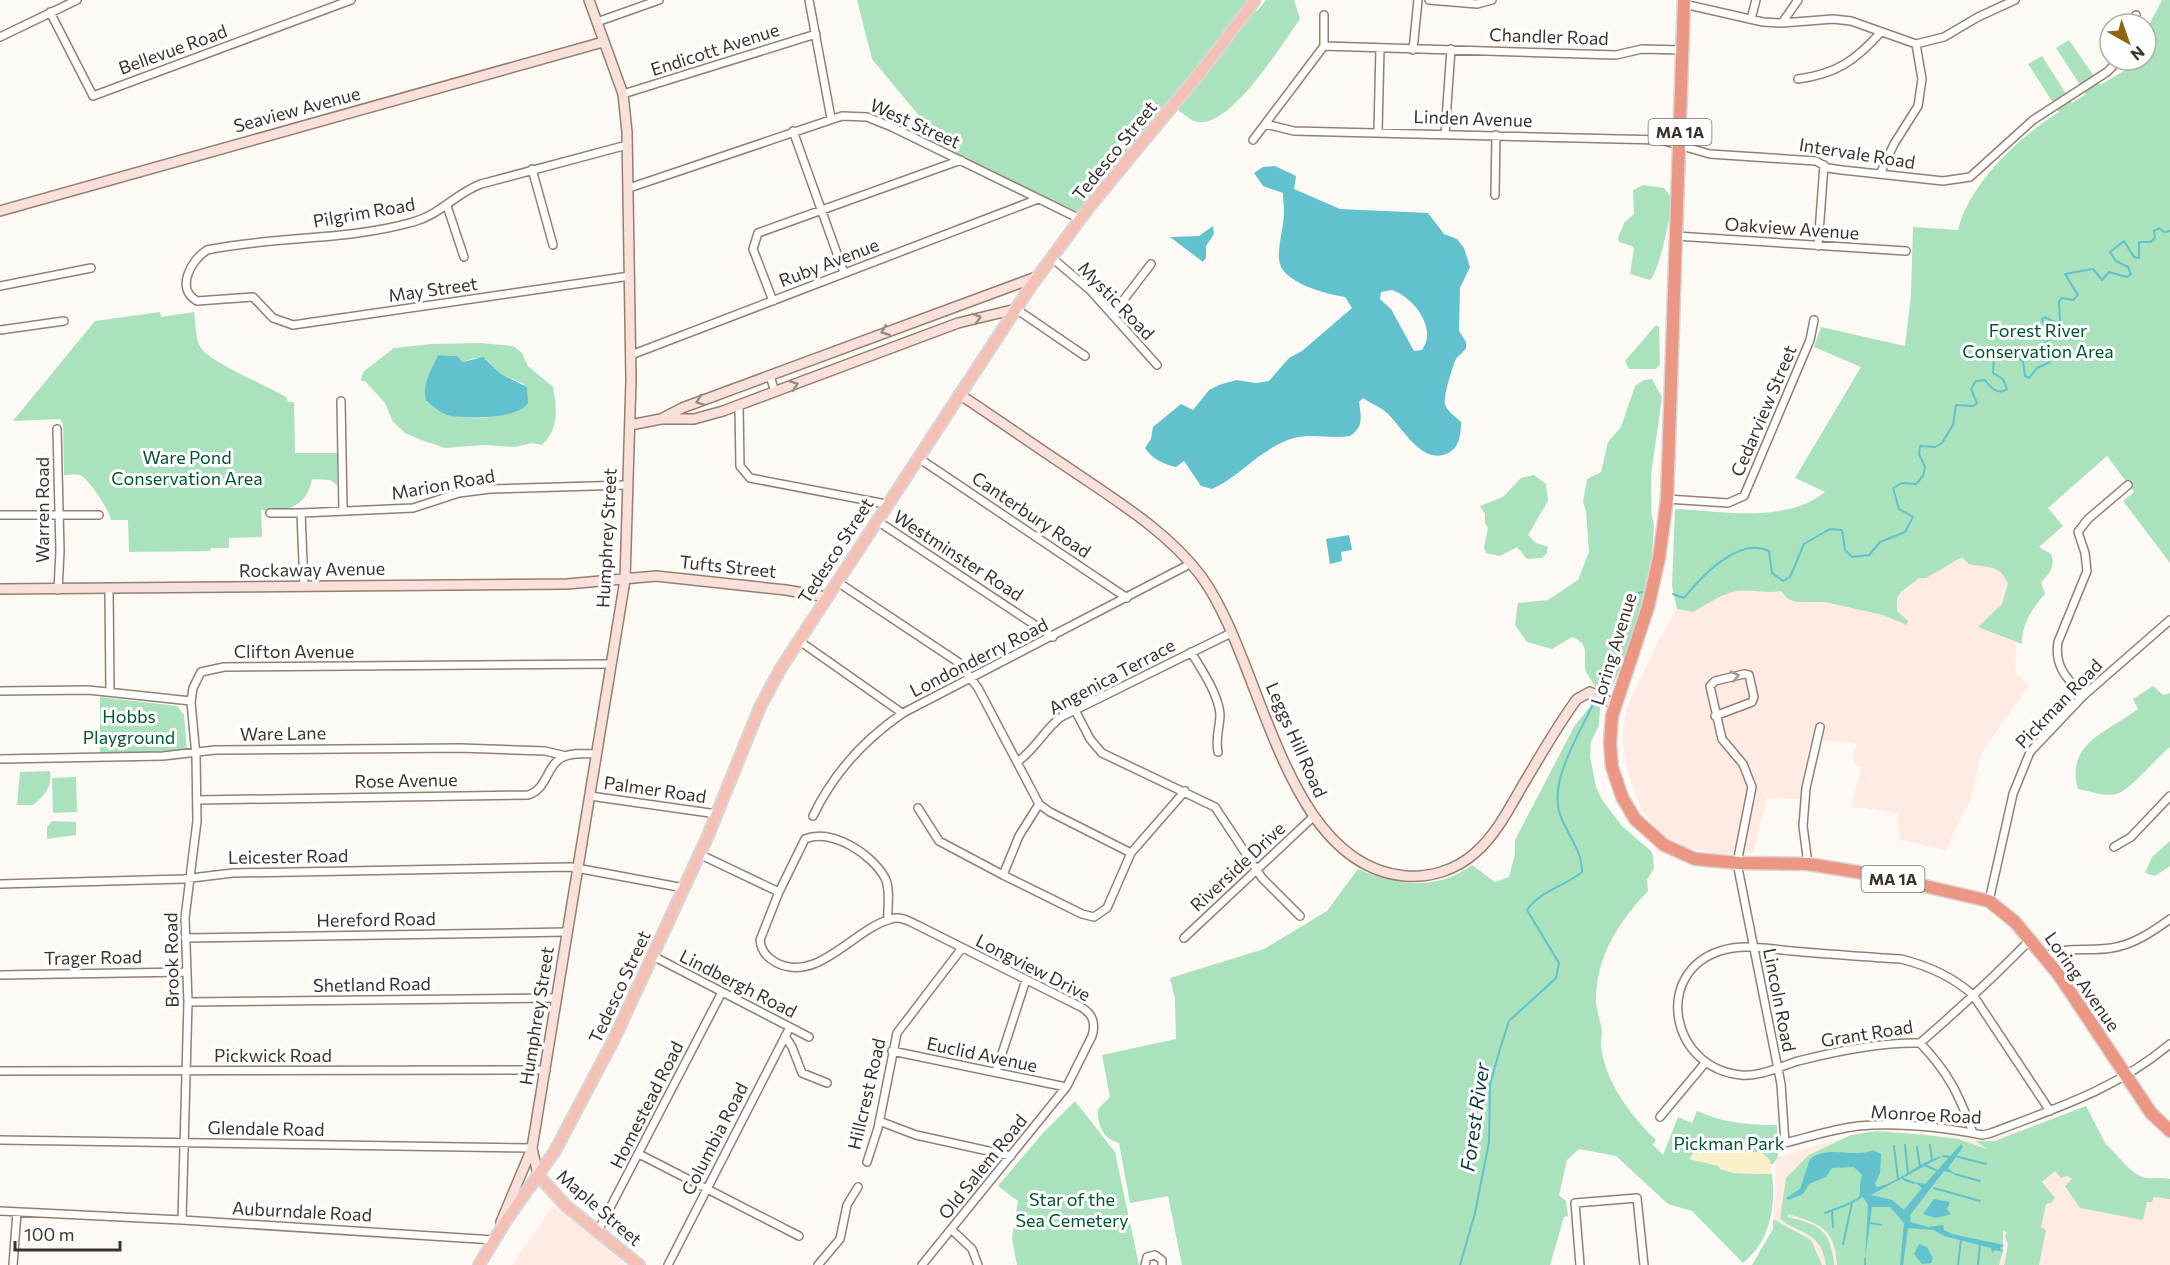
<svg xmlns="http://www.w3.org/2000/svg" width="2170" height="1265" font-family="Commissioner,sans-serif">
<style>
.education{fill:#ffebe4}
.green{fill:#a9e2bd;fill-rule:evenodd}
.sand{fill:#faf0ca}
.water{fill:#61c1cd;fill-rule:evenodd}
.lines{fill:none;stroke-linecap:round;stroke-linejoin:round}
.stream{stroke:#61c1cd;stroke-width:2}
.street-casing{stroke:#928070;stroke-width:10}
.secondary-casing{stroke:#928070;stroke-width:12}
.primary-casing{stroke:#d8d6d5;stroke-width:14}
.highway-casing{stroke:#d8d6d5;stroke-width:15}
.street{stroke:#fff;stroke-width:7}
.secondary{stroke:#f9e0da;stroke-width:9}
.primary{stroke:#f4c0b5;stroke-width:10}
.highway{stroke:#ec9684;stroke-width:12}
.oneway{stroke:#9a8a84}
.oneway2{stroke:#9d9a96}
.labels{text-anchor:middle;stroke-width:6;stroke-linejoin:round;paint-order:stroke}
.shield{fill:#fff;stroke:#76716c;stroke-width:1.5}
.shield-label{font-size:16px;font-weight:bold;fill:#3b342d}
.street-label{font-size:18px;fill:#3b342d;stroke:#fff}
.park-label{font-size:18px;fill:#00562f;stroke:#fff}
.water-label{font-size:20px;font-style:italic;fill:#0a393e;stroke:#fff}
</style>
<rect width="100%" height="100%" fill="#fdf9f5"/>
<!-- education -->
<path class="education" d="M2038,547L2017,634L2015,673L2029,686L1982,752L1971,797L1946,850L1900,840L1897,813L1851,806L1862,767L1854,765L1855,759L1852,757L1858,744L1814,739L1807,751L1800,799L1767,798L1753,853L1721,854L1687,848L1664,836L1642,811L1629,776L1622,738L1627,707L1660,638L1684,598L1790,577Z
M2086,1106L2105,1140L2132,1172L2145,1178L2170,1179V1265H1752L1773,1229L1776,1158L1828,1142L1887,1130L1989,1141Z
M553,1206L591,1234L625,1265H512Z"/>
<!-- green -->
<path class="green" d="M857,0H1247L1245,4L1257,11L1266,0H1294L1300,19C1283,42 1228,134 1194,121C1185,117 1176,107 1167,102L1077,212L965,161L930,129L872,59Z
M2162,0H2170V563L2123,501L2134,492L2107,456L2048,508L2063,526L2039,547L2051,554C2056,568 2049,573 2041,583L2045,594C2033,607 2021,625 2022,644L1978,627L2002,604L2008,583C1999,564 1987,568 1969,564L1962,557L1926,578H1919L1901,592L1897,598V611L1908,621L1907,625L1883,615L1825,602H1797L1788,599L1781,591C1766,594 1752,589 1737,591C1721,594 1707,604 1693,612L1677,609L1672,586L1675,509C1723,511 1785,524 1825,492L1795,478L1861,367L1814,347L1821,327L1905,346L1911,295L1913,227L1958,230C1969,184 2020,136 2059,112L2028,64L2042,56L2072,103L2086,94L2056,48L2069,40L2100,85L2127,69L2131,60H2146V31Z
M1643,185L1664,188C1667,192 1671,196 1671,201C1672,214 1658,274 1650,280L1630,274L1634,249L1632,246L1619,242L1618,238L1624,223L1634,214L1633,190Z
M160,312L161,317L194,312C196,322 195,340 201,348C211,363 268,386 286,397L288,402H294L295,453H337V485L330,480L312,479C307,507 287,512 261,510L262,537L229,538V548H211L210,551L129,552L128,520H111C110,511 89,479 80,475C76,474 69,475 64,475L63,424L60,419L13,421L95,321Z
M1656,325L1659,327L1660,365L1655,369H1629L1625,361Z
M481,343L513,346L522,353L528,366L553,387C557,409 559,429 542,445L532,443L515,447L484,445L445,448L421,440L405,433L393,422L385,403L365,381H361L363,372L394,348L431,344ZM438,355L457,356L463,362L475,358L486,359L501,374L524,384L511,413C501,413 491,418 481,418C460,420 443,413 426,402Z
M1652,379L1662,397L1651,475V512L1654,525L1652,556L1638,618L1618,674L1608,695L1600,706L1599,725L1591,742L1590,756L1596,787L1602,800L1622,826L1651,851L1653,856L1654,868L1647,880L1648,891C1619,921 1596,957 1596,1000C1596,1011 1601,1022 1602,1032C1602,1037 1600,1042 1601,1046C1605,1082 1631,1116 1656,1140L1653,1145L1663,1155L1678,1117L1692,1123L1697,1111C1723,1123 1749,1125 1777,1125L1778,1157L1773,1164L1731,1169L1733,1173L1772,1174C1776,1206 1770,1242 1743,1263L1692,1211L1668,1204L1616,1156L1579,1149L1567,1160L1559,1195L1566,1201L1568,1216L1564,1217L1550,1265H1182L1168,1196L1130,1203L1119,1143C1103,1139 1097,1125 1098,1109L1110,1097L1102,1055L1176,1039L1175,999L1170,978L1264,949L1327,911L1358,869C1396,886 1437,891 1472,865L1495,882L1509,877L1515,854V840L1575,725L1590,707L1597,690C1594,683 1586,674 1585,669C1584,654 1590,644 1572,637L1552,649L1527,642L1515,625L1518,603L1548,600L1578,580L1589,552L1586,511L1583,502L1587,479L1601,472L1608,442L1621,427L1635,386L1644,380Z
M1534,475L1546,484L1548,501L1528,535L1536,543L1548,547L1547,553L1542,558L1527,559L1517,547L1500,556L1486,553L1484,548L1488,528L1485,523V514L1480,506L1503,497L1521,478Z
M2153,686L2163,695L2170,693V747C2157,757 2129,792 2116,794C2105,797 2089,791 2078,789C2065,743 2108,732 2138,709L2133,699Z
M100,697L177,706L184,715L187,750L100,755Z
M50,771C52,787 46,794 33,805H17L20,772Z
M76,777L77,812L53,813L52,778Z
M52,821L76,822V835L47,839V827Z
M2170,841V866L2155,876L2145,873L2152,857Z
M1075,1101L1115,1152L1139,1265H1017L1012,1238L1018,1201L998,1186L1043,1133Z
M2086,1106L2106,1145C2118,1154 2130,1175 2146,1178C2154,1179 2162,1177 2170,1179V1199L2154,1197L2152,1202H2147L2143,1220L2080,1208L2065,1186L2072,1179L2067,1176L2061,1178L2055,1171L2042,1182L2055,1198L2051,1203L2046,1204L2041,1227L2046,1230L2039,1265H2004L2008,1245L2005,1236L2007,1233L2003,1230V1252L1999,1265H1837C1835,1228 1820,1224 1788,1214V1217C1819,1225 1829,1228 1834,1262V1265H1826C1821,1231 1802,1236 1780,1219L1786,1178L1809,1155L1851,1135L1876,1131L1925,1135L1958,1139L1987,1149L1976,1141H1995Z
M1773,1219L1811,1240L1822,1265H1752L1773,1229Z"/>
<!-- sand -->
<path class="sand" d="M1728,1152H1761L1770,1160L1772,1174L1733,1173L1720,1169L1718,1166L1689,1159L1693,1153Z"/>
<!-- water -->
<path class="water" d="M1275,166L1296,176L1294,189L1340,209L1428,213L1444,234L1457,239L1464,248L1470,267L1460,288L1459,331L1466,342V348C1463,353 1459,355 1456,359C1453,365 1443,397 1445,404C1446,410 1456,417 1461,422C1461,432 1460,446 1450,452C1423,468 1403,428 1387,413C1381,407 1371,404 1363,398L1359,402C1361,416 1364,427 1350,436C1332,439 1312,433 1294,438C1262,447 1241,476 1212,489L1201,486L1184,461L1176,467C1165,465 1151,458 1145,448L1151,439L1153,427L1181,404L1193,410L1209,390L1219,385L1236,380L1256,383L1269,381L1289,358L1302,351L1352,308L1345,297C1327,294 1280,283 1279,259C1278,244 1284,227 1284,212C1284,206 1283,199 1283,193L1263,186L1254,173L1263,167ZM1392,290C1413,297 1438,328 1422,350L1414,351L1391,309L1380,299L1381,292Z
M1213,226L1214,234L1206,246V258L1203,262L1170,237L1199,236Z
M438,355L457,356L463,362L483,357L501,374L527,387L528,403C518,419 468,419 451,416C441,414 434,407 426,401C422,382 431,372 438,355Z
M1349,535L1352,550L1341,552L1342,561L1330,564L1326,539Z
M1961,1144L1963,1147L1948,1168L1955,1174L1944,1171L1910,1215L1911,1222L1928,1227L1943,1225L1944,1230L1952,1234L2004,1245L2000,1248L2003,1252L1995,1250L1992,1253L1991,1248L1944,1236L1934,1230L1908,1228L1903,1265H1900L1904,1223L1890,1207H1872L1865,1260L1868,1205L1863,1197L1849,1205L1845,1204C1868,1196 1856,1193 1862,1175L1854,1167L1832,1168L1826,1177L1809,1184L1803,1194L1788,1200L1786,1198L1800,1189L1810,1159C1829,1144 1854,1159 1873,1150L1881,1154L1880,1173L1875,1184L1877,1187C1901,1182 1919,1161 1943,1156L1871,1195L1892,1200L1904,1210L1922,1188L1914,1182L1925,1184Z
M1934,1199L1950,1202L1947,1209L1951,1214L1936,1218L1923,1214Z
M1919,1244L1927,1247L1933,1258L1931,1263L1922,1264L1914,1254Z"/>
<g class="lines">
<!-- stream -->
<path class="stream" d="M1673,594L1684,598C1700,578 1738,536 1769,551L1772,573L1783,581L1790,577L1804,544L1830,529L1842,530L1845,550L1852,557L1869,555L1880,542L1905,532L1913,517L1899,509L1893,488L1902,483L1916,484L1923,476L1925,467L1919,454L1920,446L1935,447L1942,443L1953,425L1956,405L1973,406L1977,403L1971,389L1976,381L1985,380C1990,387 1998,396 2007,389L2003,379L1993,373L1994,354L2003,351L2023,361L2025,376L2029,378L2037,368L2050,362L2048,356L2038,352V349L2052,337L2051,333L2044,328L2042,319L2045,317L2056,323L2060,321L2059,301L2062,298L2073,300L2078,295L2065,274L2093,269L2102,280L2109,272L2127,277L2131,274L2128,267L2116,261L2110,252L2124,241L2134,257L2139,258V242H2151L2155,238L2154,231L2159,228L2164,232L2170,231
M1598,692L1620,632L1628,597L1642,592
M1905,1145L1908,1174
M1930,1145L1932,1160
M1894,1146L1898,1179
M1917,1147L1920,1167
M1943,1156L1949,1157
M1955,1156L1986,1164
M1924,1165L1936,1170
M1955,1174L1980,1181
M1903,1179L1914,1183
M1934,1188L1980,1201
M1832,1211L1833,1227
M1825,1213L1846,1205
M1871,1223L1881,1225
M1843,1244L1852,1203
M1460,1265L1475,1213L1489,1142L1490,1084L1500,1049L1509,1021L1556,978L1559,963L1527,910C1541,890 1564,887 1582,872C1582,848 1565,833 1559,811C1550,776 1583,729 1596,697
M1865,1265V1259
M1958,1265L1961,1239
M1978,1265L1980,1244"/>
<defs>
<path id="street" d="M809,0L831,118
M1429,0L1477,4L1492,0
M1684,4L1763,22L1782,23L1798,0
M50,12L93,96L351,0
M1751,19L1756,0
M597,22L659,0
M1782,23L1833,19L1851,21L1916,44L1944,37L1978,17L2015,0
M2134,24L2136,15
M0,37L77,0
M1324,46L1616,55L1642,49L1682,50
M1413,50L1418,0
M1798,79C1836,74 1855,61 1881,32
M623,94L816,34
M1265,124L1294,131L1661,140L1710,154L1816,161L1828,168L1842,170L1943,181L1970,177L2033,120L2107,72L2119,60
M793,131L844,273
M1378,132L1380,48
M1445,134L1451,49
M1253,140L1324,46V15
M627,145L481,184C456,193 440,215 413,222C346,241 274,236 207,250C191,260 175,289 197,301L253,297L273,318L293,325L630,276
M532,169L553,245
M1880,174L1894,144L1918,106L1922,79L1916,44
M629,188L842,116L867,117L892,127L1080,219
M1495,195L1496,135
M447,206L464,257
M1676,236L1906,251
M1818,246L1824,165
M1052,258L1090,290L1157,365
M0,286L91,268
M773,301L753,249L758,233L961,160
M1016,309L1085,356
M1112,315L1151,264
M0,330L64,321
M631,355L1038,199
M770,376L775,392
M341,401L343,510
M739,405L740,466L750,478L886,504
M57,429L60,551L58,590
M917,457L1127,598
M1667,499L1728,503L1744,496L1810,340L1814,320
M270,513H301
M0,515H99
M876,520L1053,637
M836,581L958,662L978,688L1039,804L1050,812L1131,853
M304,586L301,513L413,508L459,493L490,489L627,485
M109,590L110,692
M798,640L902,713
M1191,652C1201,669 1218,693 1220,714C1220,727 1215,738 1218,752
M0,691L88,690L191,701
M2083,696C2067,679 2054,666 2058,642L2087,571L2085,553L2078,532L2088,519L2128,485
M1075,710L1090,739L1102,753L1215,807L1262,878L1300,916
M1715,716L1752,702L1754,697L1749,675L1744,674L1715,681L1710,686L1722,739L1743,764L1752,787L1737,863L1781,1084L1785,1143C1809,1137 1833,1129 1858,1126C1899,1122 1942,1127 1983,1135L1991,1133C2056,1108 2115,1090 2170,1044
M0,759L163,756L215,750L460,748L545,751L566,756
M1017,762C1035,750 1044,730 1061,717L1231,633
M590,796L717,814
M197,800L528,795C548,789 546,765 563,757C573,752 586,754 596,754
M1039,804L1019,836L1003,875L1082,914L1094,917L1107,908L1131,853L1185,791
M918,808L939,841L1003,875
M813,816C833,774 865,739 903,713L1190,564
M2114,847L2131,837L2170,796
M699,854L779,892L760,940C761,950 766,957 775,962C817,985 853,929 891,919C900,916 909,921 917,925L1081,1007C1093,1014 1096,1023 1092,1036L1067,1086L922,1265
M1808,864L1803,826L1806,788L1820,727
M0,884L183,879L233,873L571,867L684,888
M779,892L805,839C832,828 872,854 885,878C891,889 887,908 888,920
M1989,901L2013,794L2030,752L2083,696L2170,620
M185,938L567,932
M1184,938L1313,817
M2030,940C1995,976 1958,1010 1920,1043C1880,1042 1837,1051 1798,1061C1781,1066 1760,1077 1741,1075C1670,1068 1653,973 1720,951C1743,943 1768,949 1792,951C1828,954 1865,957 1901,959C1929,966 1952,976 1973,995L2050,1111
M653,956L809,1037
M2045,957C2065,945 2088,952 2111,948C2133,945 2152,932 2170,919
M0,975L186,972
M188,1002L557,998
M785,1036L792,1047L802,1073L827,1083
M1920,1043C1949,1073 1959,1095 1973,1133
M892,1051L1066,1087
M0,1071L546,1070
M996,1072L1026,980
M1660,1117L1705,1063
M879,1121L916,1135L1011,1156
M0,1140L532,1148
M639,1154L799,1236
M867,1162L878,1128L897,1033L962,948
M0,1211L182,1220L494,1240
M182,1220L188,1002L185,918L197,821L196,756L191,702L193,688L201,672L224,667L610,664
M951,1229L972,1249L978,1265
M598,1231L722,992
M13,1265L17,1212
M668,1265L790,1027
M818,1265L840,1239L847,1205L858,1187
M1145,1265L1147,1257L1155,1255L1162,1260V1265
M1580,1265L1575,1203L1637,1198L1644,1265"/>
<path id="secondary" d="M0,211L603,42
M959,394C997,419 1035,446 1073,471C1117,501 1168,532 1201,576C1263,660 1282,865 1405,876C1430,878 1456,870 1475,853C1496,835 1510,807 1524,783C1541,755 1557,726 1577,699L1590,692L1614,704
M661,419H694L723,411L958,323L1016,309
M630,425L661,419L682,408L1039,276
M0,589L567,584L656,576L786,590L826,597
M532,1148L538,1175
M501,1222L532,1148L625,580L631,380L627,132L623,94L589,0"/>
<path id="primary" d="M538,1175L565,1205L639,1265
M479,1265L507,1219L555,1151L614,1039L707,838L760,707L781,668L1031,286L1089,207L1203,69L1255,0"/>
<path id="highway" d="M1684,0L1667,499L1659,558L1648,607L1612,716L1610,743L1612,767L1622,797L1635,819L1664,845L1695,859L1739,863L1808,864L1882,876L1989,901L2015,922L2059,975L2151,1113L2170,1131"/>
</defs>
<!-- street casing -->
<use href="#street" class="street-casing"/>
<!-- secondary casing -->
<use href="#secondary" class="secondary-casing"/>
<!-- primary casing -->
<use href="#primary" class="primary-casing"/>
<!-- highway casing -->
<use href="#highway" class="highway-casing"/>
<!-- street -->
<use href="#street" class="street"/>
<!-- secondary -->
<use href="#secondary" class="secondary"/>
<!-- primary -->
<use href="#primary" class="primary"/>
<!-- highway -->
<use href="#highway" class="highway"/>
</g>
<!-- one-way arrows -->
<defs><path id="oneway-chevron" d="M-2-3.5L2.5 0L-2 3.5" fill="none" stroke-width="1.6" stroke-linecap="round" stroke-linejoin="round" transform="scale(1.5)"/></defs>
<g class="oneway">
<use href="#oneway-chevron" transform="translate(977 318) rotate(-17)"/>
<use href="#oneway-chevron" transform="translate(885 331) rotate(159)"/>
<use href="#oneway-chevron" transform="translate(794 385) rotate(-20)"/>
<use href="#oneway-chevron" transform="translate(700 401) rotate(160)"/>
</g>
<use class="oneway2" href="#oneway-chevron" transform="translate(1735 676) rotate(-13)"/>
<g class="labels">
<!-- shield labels -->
<g class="shield">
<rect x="1648.5" y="119" width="63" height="26" rx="4.5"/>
<rect x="1861.5" y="866" width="63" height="26" rx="4.5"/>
</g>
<g class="shield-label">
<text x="1680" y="138">MA 1A</text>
<text x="1893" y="885">MA 1A</text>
</g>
<!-- street labels -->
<g class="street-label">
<text transform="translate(1549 37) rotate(2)" y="6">Chandler Road</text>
<text transform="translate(173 50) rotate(-20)" y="6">Bellevue Road</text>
<text transform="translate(715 50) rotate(-18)" y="6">Endicott Avenue</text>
<text transform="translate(297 110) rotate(-15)" y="6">Seaview Avenue</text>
<text transform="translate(1473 119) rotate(2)" y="6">Linden Avenue</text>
<text transform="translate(915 124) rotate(24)" y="6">West Street</text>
<text transform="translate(1115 151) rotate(-51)" y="6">Tedesco Street</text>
<text transform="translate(1857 154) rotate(9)" y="6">Intervale Road</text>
<text transform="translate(364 213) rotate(-10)" y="6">Pilgrim Road</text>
<text transform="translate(1792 229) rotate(4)" y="6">Oakview Avenue</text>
<text transform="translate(829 263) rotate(-21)" y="6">Ruby Avenue</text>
<text transform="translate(433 290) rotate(-8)" y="6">May Street</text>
<text transform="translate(1116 301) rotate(46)" y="6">Mystic Road</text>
<text transform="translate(1764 411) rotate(-67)" y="6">Cedarview Street</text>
<text transform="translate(443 485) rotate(-10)" y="6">Marion Road</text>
<text transform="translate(43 510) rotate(-90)" y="6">Warren Road</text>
<text transform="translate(1031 515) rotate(34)" y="6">Canterbury Road</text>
<text transform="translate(607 538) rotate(-87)" y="6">Humphrey Street</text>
<text transform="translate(836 551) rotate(-57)" y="6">Tedesco Street</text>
<text transform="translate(958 556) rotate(33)" y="6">Westminster Road</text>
<text transform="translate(728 567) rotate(6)" y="6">Tufts Street</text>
<text transform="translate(312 570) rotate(-1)" y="6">Rockaway Avenue</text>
<text transform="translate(1614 649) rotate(-73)" y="6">Loring Avenue</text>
<text x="294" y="658">Clifton Avenue</text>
<text transform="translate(979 658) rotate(-27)" y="6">Londonderry Road</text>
<text transform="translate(1112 677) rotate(-28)" y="6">Angenica Terrace</text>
<text transform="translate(2059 704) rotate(-46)" y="6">Pickman Road</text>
<text transform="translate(283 734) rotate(-1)" y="6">Ware Lane</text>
<text transform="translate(1296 740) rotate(66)" y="6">Leggs Hill Road</text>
<text transform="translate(406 781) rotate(-1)" y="6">Rose Avenue</text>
<text transform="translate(655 790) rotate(8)" y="6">Palmer Road</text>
<text transform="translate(288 857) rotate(-1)" y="6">Leicester Road</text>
<text transform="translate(1238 867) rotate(-43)" y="6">Riverside Drive</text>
<text transform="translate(376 920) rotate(-1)" y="6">Hereford Road</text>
<text transform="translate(93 958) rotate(-1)" y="6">Trager Road</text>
<text transform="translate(172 960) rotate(-91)" y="6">Brook Road</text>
<text transform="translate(1033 968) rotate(27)" y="6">Longview Drive</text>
<text transform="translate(2082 982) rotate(55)" y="6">Loring Avenue</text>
<text transform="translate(738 984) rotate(27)" y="6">Lindbergh Road</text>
<text transform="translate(372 985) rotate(-1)" y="6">Shetland Road</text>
<text transform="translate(620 987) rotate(-65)" y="6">Tedesco Street</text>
<text transform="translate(1779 1000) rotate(79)" y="6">Lincoln Road</text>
<text transform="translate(537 1016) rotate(-81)" y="6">Humphrey Street</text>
<text transform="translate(1867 1034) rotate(-9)" y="6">Grant Road</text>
<text transform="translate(982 1055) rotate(12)" y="6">Euclid Avenue</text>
<text x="273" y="1062">Pickwick Road</text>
<text transform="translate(867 1094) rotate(-77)" y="6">Hillcrest Road</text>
<text transform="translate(647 1105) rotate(-63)" y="6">Homestead Road</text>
<text transform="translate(1926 1115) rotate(3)" y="6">Monroe Road</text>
<text transform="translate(266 1129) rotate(1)" y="6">Glendale Road</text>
<text transform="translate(715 1139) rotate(-63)" y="6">Columbia Road</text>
<text transform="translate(983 1167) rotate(-51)" y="6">Old Salem Road</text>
<text transform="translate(599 1208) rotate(41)" y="6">Maple Street</text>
<text transform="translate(302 1212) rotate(3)" y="6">Auburndale Road</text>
</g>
<!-- park labels -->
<g class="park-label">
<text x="2038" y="337">Forest River<tspan x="2038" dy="21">Conservation Area</tspan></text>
<text x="187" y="464">Ware Pond<tspan x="187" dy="21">Conservation Area</tspan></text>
<text x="129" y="723">Hobbs<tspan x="129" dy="21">Playground</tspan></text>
<text x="1729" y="1150">Pickman Park</text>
<text x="1072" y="1206">Star of the<tspan x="1072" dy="21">Sea Cemetery</tspan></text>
</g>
<!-- water labels -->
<g class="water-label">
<text transform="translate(1475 1117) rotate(-82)" y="7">Forest River</text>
</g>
</g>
<!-- north arrow -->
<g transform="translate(2128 42) rotate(140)"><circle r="28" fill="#ffffff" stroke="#b1aeab" stroke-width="1.5"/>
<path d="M0-4.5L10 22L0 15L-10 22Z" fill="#90650d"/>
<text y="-9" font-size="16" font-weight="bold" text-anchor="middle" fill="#3b342d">N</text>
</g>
<!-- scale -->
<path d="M15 1241v9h105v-9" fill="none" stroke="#3b342d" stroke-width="3"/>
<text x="24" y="1241" font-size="18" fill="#3b342d" stroke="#ffffff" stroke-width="4.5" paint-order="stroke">100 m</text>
</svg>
